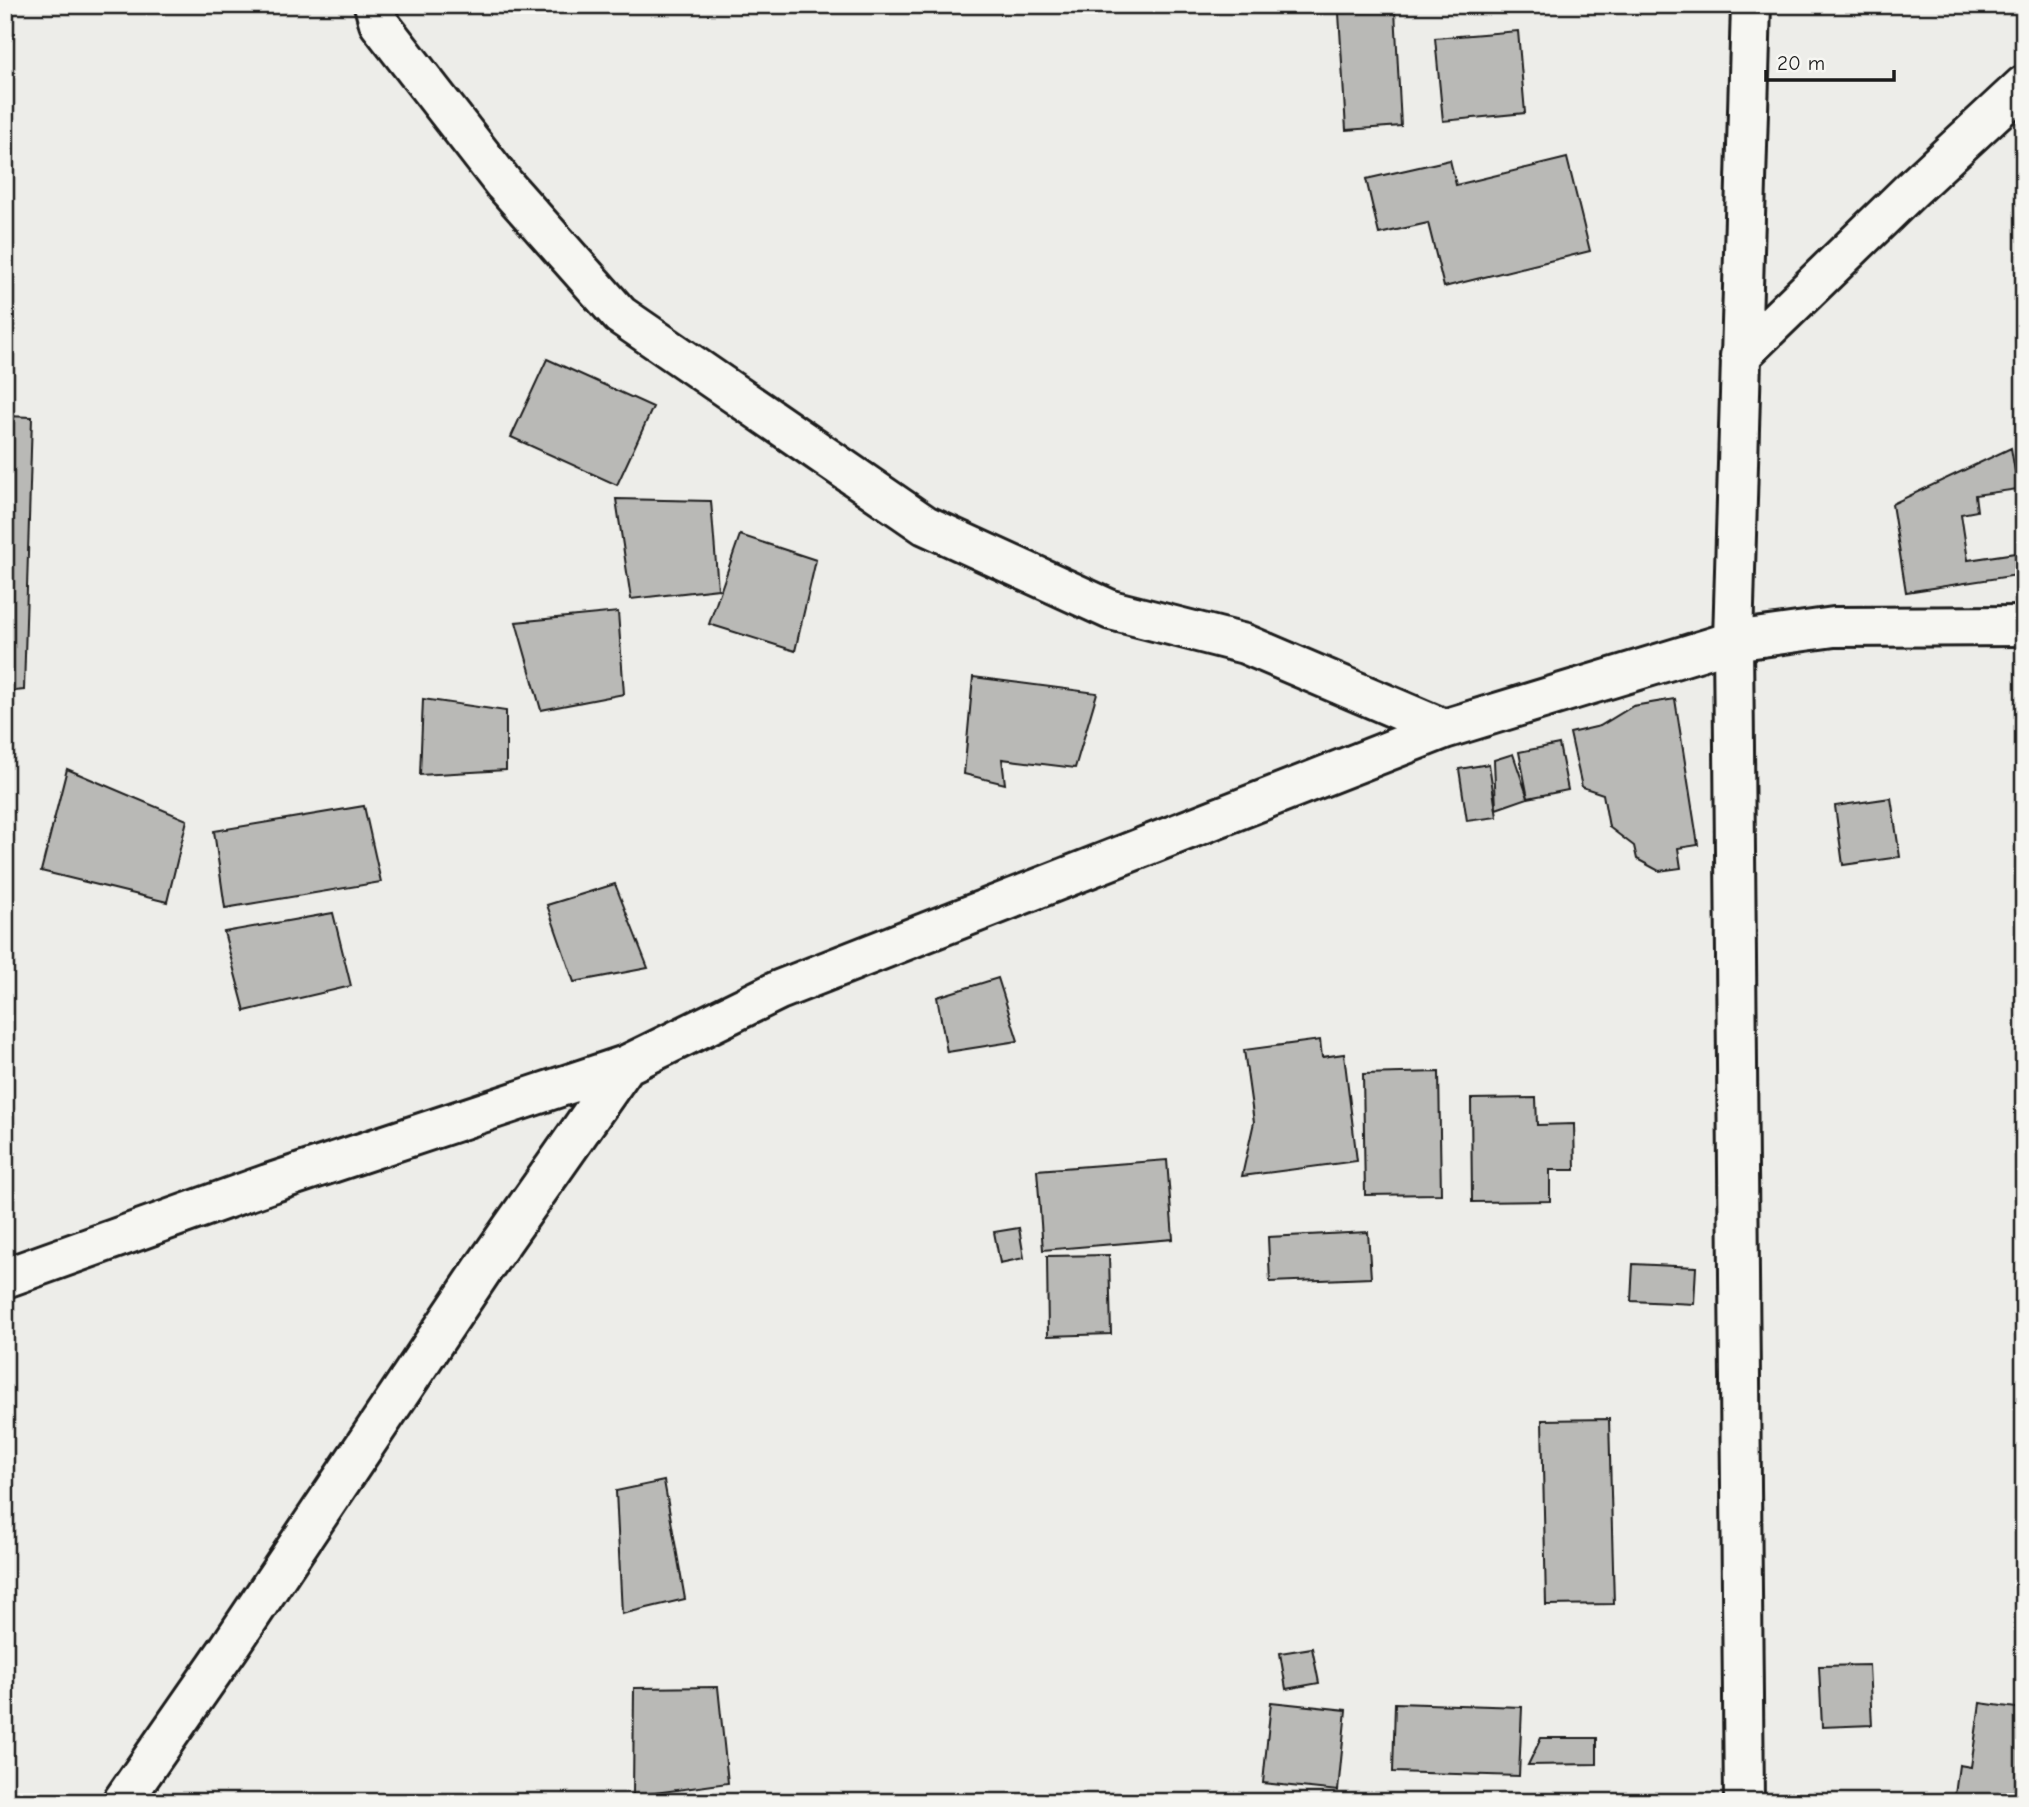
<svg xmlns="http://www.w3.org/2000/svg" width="2029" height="1807" font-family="'Comic Neue',sans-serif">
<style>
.building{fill:#b9b9b6;stroke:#1c1c1c;stroke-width:2}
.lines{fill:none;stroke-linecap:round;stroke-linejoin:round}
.minor-casing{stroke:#1c1c1c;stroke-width:44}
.tertiary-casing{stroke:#1c1c1c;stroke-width:44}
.secondary-casing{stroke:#1c1c1c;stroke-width:44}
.minor{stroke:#f6f6f2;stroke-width:38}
.tertiary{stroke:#f6f6f2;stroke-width:38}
.secondary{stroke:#f6f6f2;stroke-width:38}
</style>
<rect width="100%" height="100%" fill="#edede9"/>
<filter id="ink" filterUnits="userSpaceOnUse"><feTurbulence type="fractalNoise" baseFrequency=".0143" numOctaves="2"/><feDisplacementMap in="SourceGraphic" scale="14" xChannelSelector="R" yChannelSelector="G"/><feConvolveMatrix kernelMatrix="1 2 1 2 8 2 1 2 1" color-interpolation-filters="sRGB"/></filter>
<g filter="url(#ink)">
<!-- building -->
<path class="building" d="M1395,10L1401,126L1346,130L1339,13Z
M1518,31L1525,113L1443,121L1435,38Z
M1567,158L1590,251L1444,287L1428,223L1379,234L1366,179L1450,160L1456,185Z
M547,359L653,407L617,485L511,437Z
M5,416L32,417L24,690L5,692Z
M2011,448L2018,489L1975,495L1977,511L1961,514L1968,560L2022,552L2024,574L1906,592L1892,504Z
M616,499L711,501L718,589L631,599Z
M740,535L816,560L795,651L709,624Z
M618,612L624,694L541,710L516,622Z
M973,677L1097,693L1075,768L1002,759L1005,784L964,774Z
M423,699L506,711V770L420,775Z
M1675,699L1698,845L1678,848L1681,868L1659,871L1637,859L1634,846L1609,827L1603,794L1582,787L1570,733L1600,726L1633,706Z
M1559,744L1568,790L1528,798L1519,752Z
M1513,754L1528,798L1496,809L1494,760Z
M1489,764L1497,817L1467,821L1459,769Z
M67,769L187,820L167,902L41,871Z
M1891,798L1900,857L1843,865L1835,806Z
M364,806L381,882L225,908L214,831Z
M615,884L648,968L574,982L547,905Z
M333,913L351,986L245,1011L224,932Z
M998,978L1018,1041L947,1052L937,997Z
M1320,1040L1322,1057L1344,1054L1357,1161L1242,1176L1254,1122L1244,1050Z
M1439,1072L1441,1194L1365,1195L1363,1074Z
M1536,1098L1537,1125L1574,1124L1575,1170H1550V1201L1472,1202L1471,1099Z
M1167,1160L1173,1239L1043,1250L1037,1170Z
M1019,1228L1024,1258L1000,1263L994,1232Z
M1368,1232L1371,1278L1270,1282L1268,1237Z
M1109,1255L1111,1334L1048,1336L1047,1256Z
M1633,1264L1696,1267L1694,1304L1631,1301Z
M1609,1419L1614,1604L1546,1605L1542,1420Z
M664,1481L685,1599L622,1614L616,1491Z
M1312,1648L1319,1683L1286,1689L1280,1653Z
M1869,1665L1872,1725L1822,1727L1819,1666Z
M718,1687L728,1783L633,1796L634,1688Z
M1271,1702L1346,1710L1338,1791L1263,1783Z
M1395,1703L1522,1707L1519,1776L1393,1772Z
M1980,1703L2024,1709V1802H1954L1959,1765L1971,1767Z
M1541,1738H1597V1764L1528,1765Z"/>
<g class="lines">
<defs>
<path id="minor" d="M374,5L379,23L504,184L620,315L925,525L1111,610L1245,644L1444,729
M1740,356L1911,190L2024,85
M5,1278L268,1184L626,1065L779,990L1444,729L1733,641
M122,1802L229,1648L483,1269L626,1065"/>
<path id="tertiary" d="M1733,641L1834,627L2024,626"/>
<path id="secondary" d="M1744,1802L1733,641L1751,5"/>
</defs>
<!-- minor casing -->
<use href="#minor" class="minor-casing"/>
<!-- tertiary casing -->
<use href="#tertiary" class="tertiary-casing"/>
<!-- secondary casing -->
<use href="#secondary" class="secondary-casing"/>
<!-- minor -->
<use href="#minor" class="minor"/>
<!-- tertiary -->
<use href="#tertiary" class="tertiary"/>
<!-- secondary -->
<use href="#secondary" class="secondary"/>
</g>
</g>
<!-- margin -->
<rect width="2029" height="1807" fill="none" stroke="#f6f6f2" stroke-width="28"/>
<rect x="14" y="14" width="2001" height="1779" fill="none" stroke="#1c1c1c" stroke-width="2.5" filter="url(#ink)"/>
<!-- scale -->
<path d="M1766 70v10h128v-10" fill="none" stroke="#1c1c1c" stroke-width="3.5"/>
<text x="1777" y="70" font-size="21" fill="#1c1c1c" stroke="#f6f6f2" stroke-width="5" paint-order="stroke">20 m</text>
</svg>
